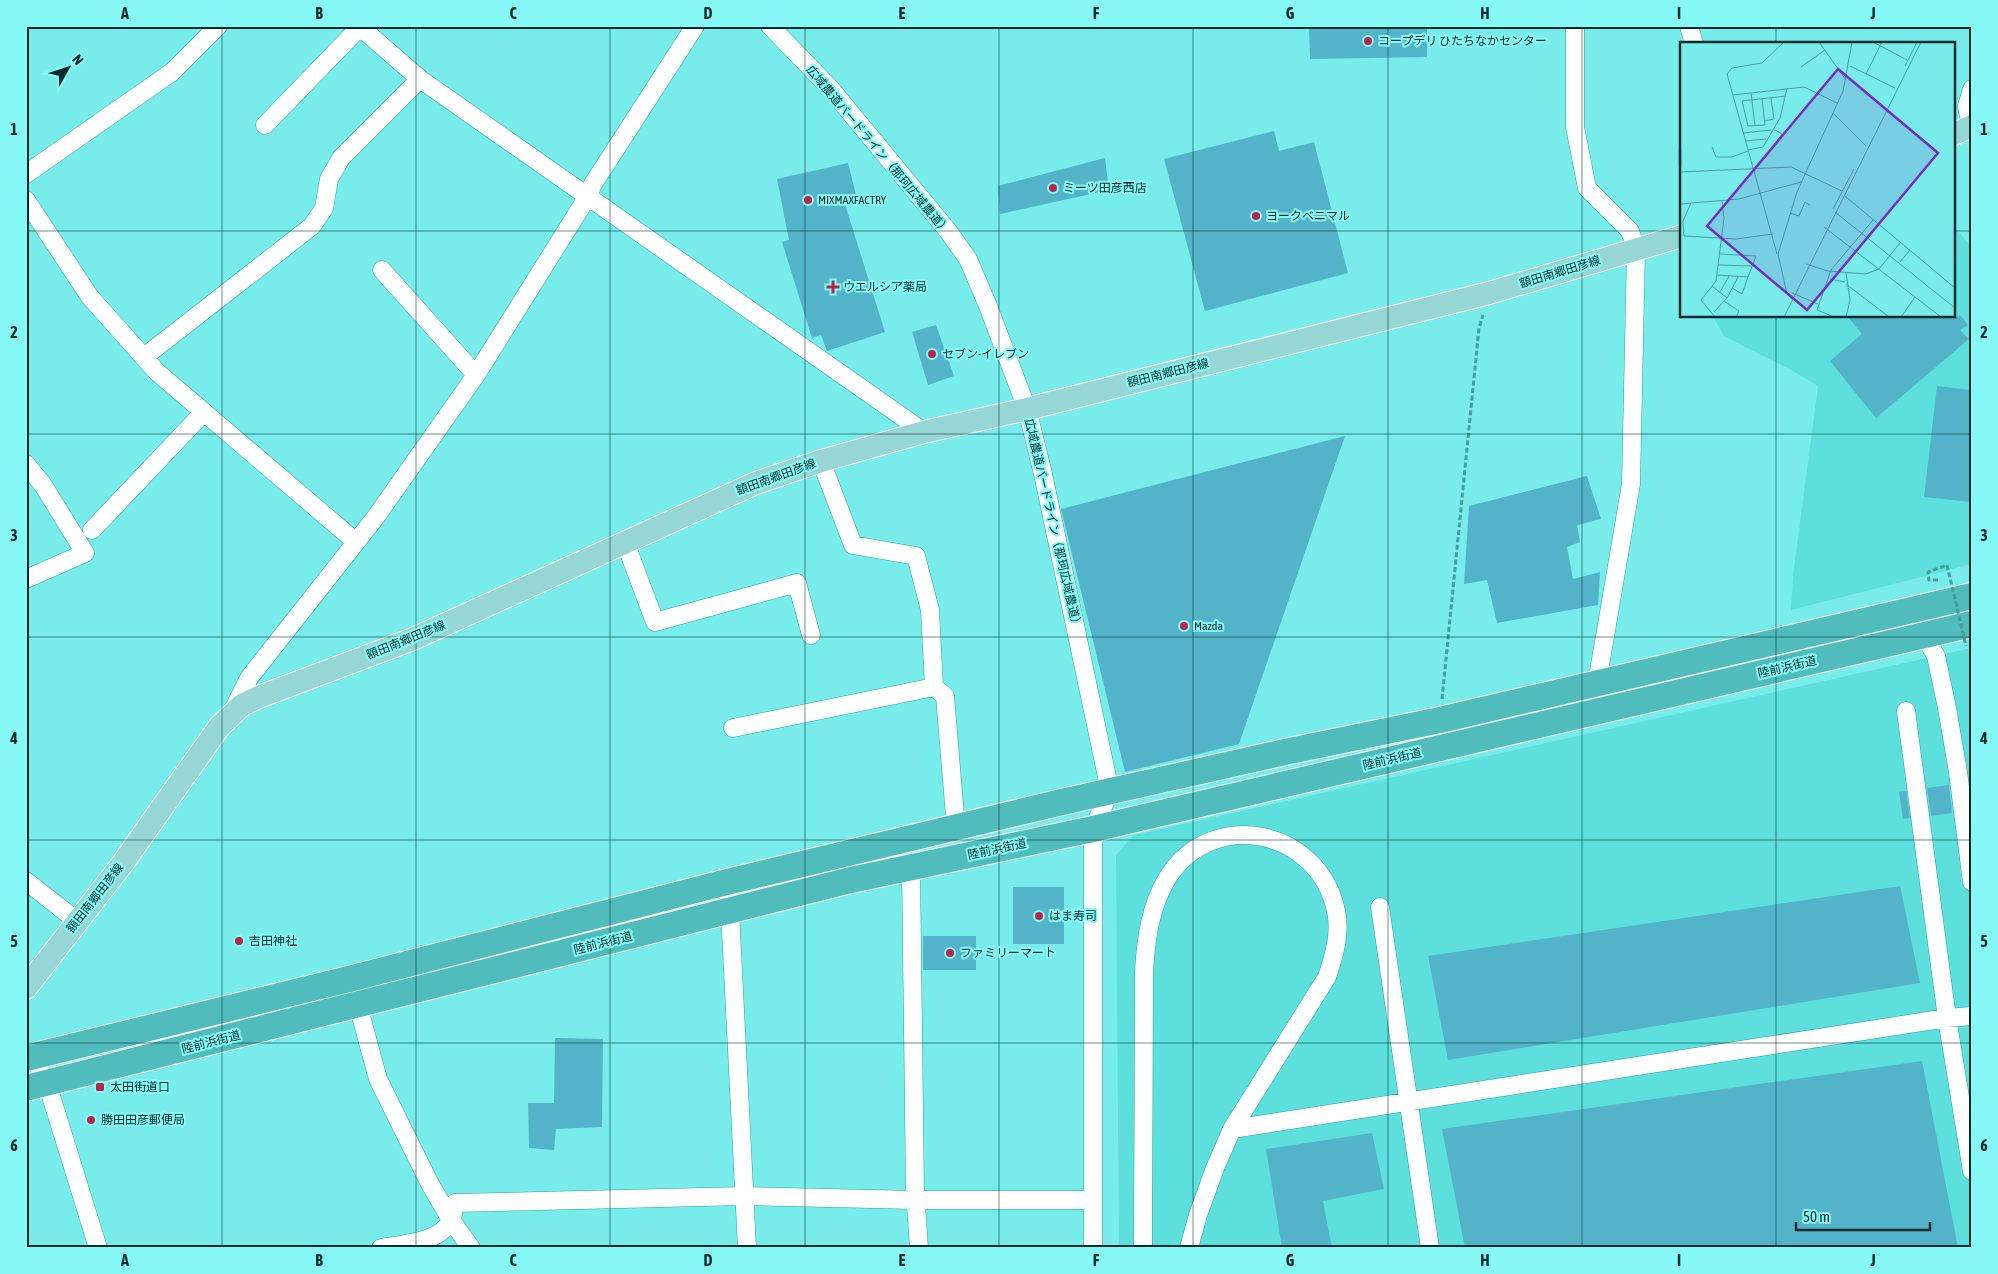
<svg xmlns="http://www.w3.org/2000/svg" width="1998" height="1274" font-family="'Asap Condensed','Noto Sans JP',sans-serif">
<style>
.built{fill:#5cdfdd}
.building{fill:#53b4c9}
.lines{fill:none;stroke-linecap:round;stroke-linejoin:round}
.minor-casing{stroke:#23a6a5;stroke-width:19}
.major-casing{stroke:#fff;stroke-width:24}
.highway-casing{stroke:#fff;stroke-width:28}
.path{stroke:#489c9b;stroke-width:3;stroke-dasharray:5 2.5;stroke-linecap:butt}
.minor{stroke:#fff;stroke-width:18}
.major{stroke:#96d7d6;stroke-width:22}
.highway{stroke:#50bcbb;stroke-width:26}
.path-bridge{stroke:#489c9b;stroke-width:3;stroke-dasharray:5 2.5;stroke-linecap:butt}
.grid{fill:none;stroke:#042c2c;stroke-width:1;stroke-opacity:0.55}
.poi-dot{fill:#b72647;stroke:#86f9f7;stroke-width:2}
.labels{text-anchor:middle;stroke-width:4;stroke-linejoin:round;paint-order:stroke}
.poi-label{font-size:12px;fill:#042c2c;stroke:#86f9f7;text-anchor:start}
.street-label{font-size:12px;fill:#042c2c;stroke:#86f9f7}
.inset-river{fill:none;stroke:#4091ee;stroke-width:2.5}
.inset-road{fill:none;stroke:#4a9f9e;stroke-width:1}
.view{fill:#7b2cbf;fill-opacity:0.15;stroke:#7b2cbf;stroke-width:2.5}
.inset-edge{fill:none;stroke:#042c2c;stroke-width:2.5}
.neatline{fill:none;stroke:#042c2c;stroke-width:2}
.grid-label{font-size:16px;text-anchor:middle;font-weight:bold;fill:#042c2c}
</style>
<rect width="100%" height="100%" fill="#78ecea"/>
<!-- built -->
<path class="built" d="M1954,226L1972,248V564L1791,610L1793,576L1818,386L1793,371L1724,336L1713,316H1954Z
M1972,648V1248H1119L1116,855L1134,835Z"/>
<!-- building -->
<path class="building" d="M1309,26H1427V57L1310,59Z
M1274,131L1279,151L1314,142L1348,273L1205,311L1164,159Z
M1105,158L1109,190L1000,214L998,186Z
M848,163L856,195L843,198L885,332L827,351L821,335L812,338L782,242L789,240L777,179Z
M1847,316H1961L1968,325L1960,330L1969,339L1876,418L1830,361L1862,334Z
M936,325L954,376L928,385L912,332Z
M1937,386L1972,390V502L1924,497Z
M1345,436L1239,744L1125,772L1061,509Z
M1587,476L1601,519L1577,525L1580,542L1567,547L1573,579L1600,572L1598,605L1497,623L1487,580L1464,584L1469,506Z
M1949,785L1952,813L1931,816L1927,788Z
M1906,791L1910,818L1903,819L1899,792Z
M1900,886L1920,983L1448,1060L1428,956Z
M1013,887H1064V944H1013Z
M923,936H976V970H923Z
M555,1038L603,1039L602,1127L556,1129L554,1150L529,1148L528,1103H554Z
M1922,1061L1958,1248H1465L1442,1129Z
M1372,1133L1384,1189L1323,1201L1332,1248H1282L1266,1149Z"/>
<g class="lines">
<defs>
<path id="minor" d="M359,26L420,79L924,432
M770,26L830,88L948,231L968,259L988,306L1027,409L1043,474L1110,791L1093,829V1248
M1575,26V127L1587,188L1630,231L1636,249L1631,484L1597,683
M1689,26L1694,44
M265,125L360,27
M1971,127L1967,106L1972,89
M26,174L172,72L218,26
M26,200L90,297L157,372L356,542
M382,270L476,375
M144,357L312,226L324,208L329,179L341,158L420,79
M821,461L853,545L916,556L930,610L934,687
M26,464L43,485L85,553L26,579
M92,530L204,412
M625,542L655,622L797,583L811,635
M1922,627L1924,635L1936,656L1947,708L1958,772L1972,882
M1906,711L1947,1018L1972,1171
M231,714L249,678L375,518L476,375L588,196L593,184L695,26
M733,728L934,687L945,696L956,828
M911,868L915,1191L919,1248
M26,881L77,921
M727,882L730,911L747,1248
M1380,907L1430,1248
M355,994L378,1079L430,1184L451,1220L471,1248
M33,1056L47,1083L98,1248
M1232,1129L1947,1018L1972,1016
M381,1248C403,1244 442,1243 452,1218C453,1214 454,1208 455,1203L744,1196L916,1200H1093
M1143,1248L1144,972C1146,939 1150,906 1168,877C1213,807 1319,829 1336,911C1341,933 1334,956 1327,977L1232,1129L1215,1168L1198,1215L1189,1248"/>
<path id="major" d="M1954,134L1972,126
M26,988L123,863L219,727L242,705L259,697L413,639L756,483L821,461L924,432L1027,409L1489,293L1682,236"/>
<path id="highway" d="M26,1058L349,979L727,882L1062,802L1285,752L1440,720L1972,596
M26,1088L851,880L1093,829L1972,624"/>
</defs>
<!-- minor casing -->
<use href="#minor" class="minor-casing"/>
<!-- major casing -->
<use href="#major" class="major-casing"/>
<!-- highway casing -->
<use href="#highway" class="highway-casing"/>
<!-- path -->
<path class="path" d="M1938,580H1929L1928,572L1947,565
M1442,699L1479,328L1483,315"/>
<!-- minor -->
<use href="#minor" class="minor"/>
<!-- major -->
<use href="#major" class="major"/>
<!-- highway -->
<use href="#highway" class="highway"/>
<!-- path-bridge -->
<path class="path-bridge" d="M1947,565L1966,646"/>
</g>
<!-- grid -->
<path class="grid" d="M222,26V1248M416,26V1248M610,26V1248M805,26V1248M999,26V1248M1193,26V1248M1388,26V1248M1582,26V1248M1776,26V44M26,231H1682M1954,231H1972M1776,316V1248M26,434H1972M26,637H1972M26,840H1972M26,1043H1972"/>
<!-- markers -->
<g class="poi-dot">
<circle cx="1368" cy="41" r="5"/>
<circle cx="1053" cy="188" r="5"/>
<circle cx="808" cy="200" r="5"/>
<circle cx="1256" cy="216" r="5"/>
<path d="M830.5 279.5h5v5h5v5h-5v5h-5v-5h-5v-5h5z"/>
<circle cx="932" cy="354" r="5"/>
<circle cx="1184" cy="626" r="5"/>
<circle cx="1039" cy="916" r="5"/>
<circle cx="239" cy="941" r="5"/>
<circle cx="950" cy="953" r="5"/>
<rect x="95" y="1082" width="10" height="10" rx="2.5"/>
<circle cx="91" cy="1120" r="5"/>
</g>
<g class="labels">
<!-- poi labels -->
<g class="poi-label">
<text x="1378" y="45">コープデリ ひたちなかセンター</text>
<text x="1063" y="192">ミーツ田彦西店</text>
<text x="818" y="204">MIXMAXFACTRY</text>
<text x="1266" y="220">ヨークベニマル</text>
<text x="843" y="291">ウエルシア薬局</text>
<text x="942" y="358">セブン-イレブン</text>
<text x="1194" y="630">Mazda</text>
<text x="1049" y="920">はま寿司</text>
<text x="249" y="945">吉田神社</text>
<text x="960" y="957">ファミリーマート</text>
<text x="110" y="1091">太田街道口</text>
<text x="101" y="1124">勝田田彦郵便局</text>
</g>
<!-- street labels -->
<g class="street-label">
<text transform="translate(878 150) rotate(50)" y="4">広域農道バードライン（那珂広域農道）</text>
<text transform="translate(1560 272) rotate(-17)" y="4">額田南郷田彦線</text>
<text transform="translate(1168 373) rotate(-14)" y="4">額田南郷田彦線</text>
<text transform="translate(776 477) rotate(-20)" y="4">額田南郷田彦線</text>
<text transform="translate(1053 524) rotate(77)" y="4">広域農道バードライン（那珂広域農道）</text>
<text transform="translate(406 640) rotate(-22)" y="4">額田南郷田彦線</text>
<text transform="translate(1787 667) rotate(-13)" y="4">陸前浜街道</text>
<text transform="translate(1392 759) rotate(-13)" y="4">陸前浜街道</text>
<text transform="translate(997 849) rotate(-12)" y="4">陸前浜街道</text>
<text transform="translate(95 898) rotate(-52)" y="4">額田南郷田彦線</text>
<text transform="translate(603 943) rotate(-14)" y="4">陸前浜街道</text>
<text transform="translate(211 1042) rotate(-14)" y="4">陸前浜街道</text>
</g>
</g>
<!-- overview -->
<g transform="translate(1680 42)">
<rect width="275" height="275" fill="#78ecea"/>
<path class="inset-river" d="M0,107V123"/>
<path class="inset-road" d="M139,0L166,38M193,0L227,18M170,24L215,46M225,24L237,0M121,25L145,8M186,32L202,0M71,51L75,84M53,53L124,45L157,61M82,57L85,83L68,84L62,59L106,54M154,72L186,104M84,79L94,77L91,56M93,87L102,92L93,105M63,91L91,88M65,99L86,97M32,105L36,115H52L68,109M68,108L83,105L100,76L107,46M0,130L111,125L162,149M165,154L275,246M11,161L3,179L4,194L56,197L93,192M0,162L59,157L121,140M153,167L174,127M155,170L275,266M110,171L119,174L125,160L130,163M144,185L261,275M40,212L76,214L68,235M97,212L47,32L52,26L82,21L104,0M220,220L230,208M126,222L148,229L186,232L199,227L220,201M38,223L72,224M37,233L68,235L62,252L52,246M150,237L165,240M166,242L209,275M32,244L47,256L34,270M40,250L49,234M112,251L138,262M47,256L58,235M112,257L107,252L98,212L117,150L163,49L172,0M44,259L59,269L56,275M35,275L21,258L36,239L44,176L42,159M104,275L241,0M154,275L137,268L151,228L193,178M166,275L170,258L166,231M221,275L235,255"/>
<path class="view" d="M158,27L258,111L127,268L27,184Z"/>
<rect width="275" height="275" class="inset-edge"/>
</g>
<!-- border -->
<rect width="1998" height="1274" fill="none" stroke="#86f9f7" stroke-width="55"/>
<!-- north arrow -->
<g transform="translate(68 68) rotate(50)" stroke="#86f9f7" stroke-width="4" paint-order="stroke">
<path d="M0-4L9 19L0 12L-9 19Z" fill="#042c2c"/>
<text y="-8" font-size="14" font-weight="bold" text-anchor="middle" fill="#042c2c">N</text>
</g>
<!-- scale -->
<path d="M1796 1222v8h134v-8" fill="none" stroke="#042c2c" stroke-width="2.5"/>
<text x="1803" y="1222" font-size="15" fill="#042c2c" stroke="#86f9f7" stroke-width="4" paint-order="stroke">50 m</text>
<rect x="28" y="28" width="1942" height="1218" class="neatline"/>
<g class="grid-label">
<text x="125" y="19">A</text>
<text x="319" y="19">B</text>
<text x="513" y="19">C</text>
<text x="708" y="19">D</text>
<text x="902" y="19">E</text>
<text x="1096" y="19">F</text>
<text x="1290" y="19">G</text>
<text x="1485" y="19">H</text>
<text x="1679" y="19">I</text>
<text x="1873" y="19">J</text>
<text x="14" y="135">1</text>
<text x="1984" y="135">1</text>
<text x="14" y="338">2</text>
<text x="1984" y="338">2</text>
<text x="14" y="541">3</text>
<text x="1984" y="541">3</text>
<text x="14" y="744">4</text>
<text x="1984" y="744">4</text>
<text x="14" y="947">5</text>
<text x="1984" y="947">5</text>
<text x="14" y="1151">6</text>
<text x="1984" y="1151">6</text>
<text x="125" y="1266">A</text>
<text x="319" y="1266">B</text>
<text x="513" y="1266">C</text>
<text x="708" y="1266">D</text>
<text x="902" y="1266">E</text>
<text x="1096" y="1266">F</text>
<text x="1290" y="1266">G</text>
<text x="1485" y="1266">H</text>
<text x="1679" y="1266">I</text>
<text x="1873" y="1266">J</text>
</g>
</svg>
